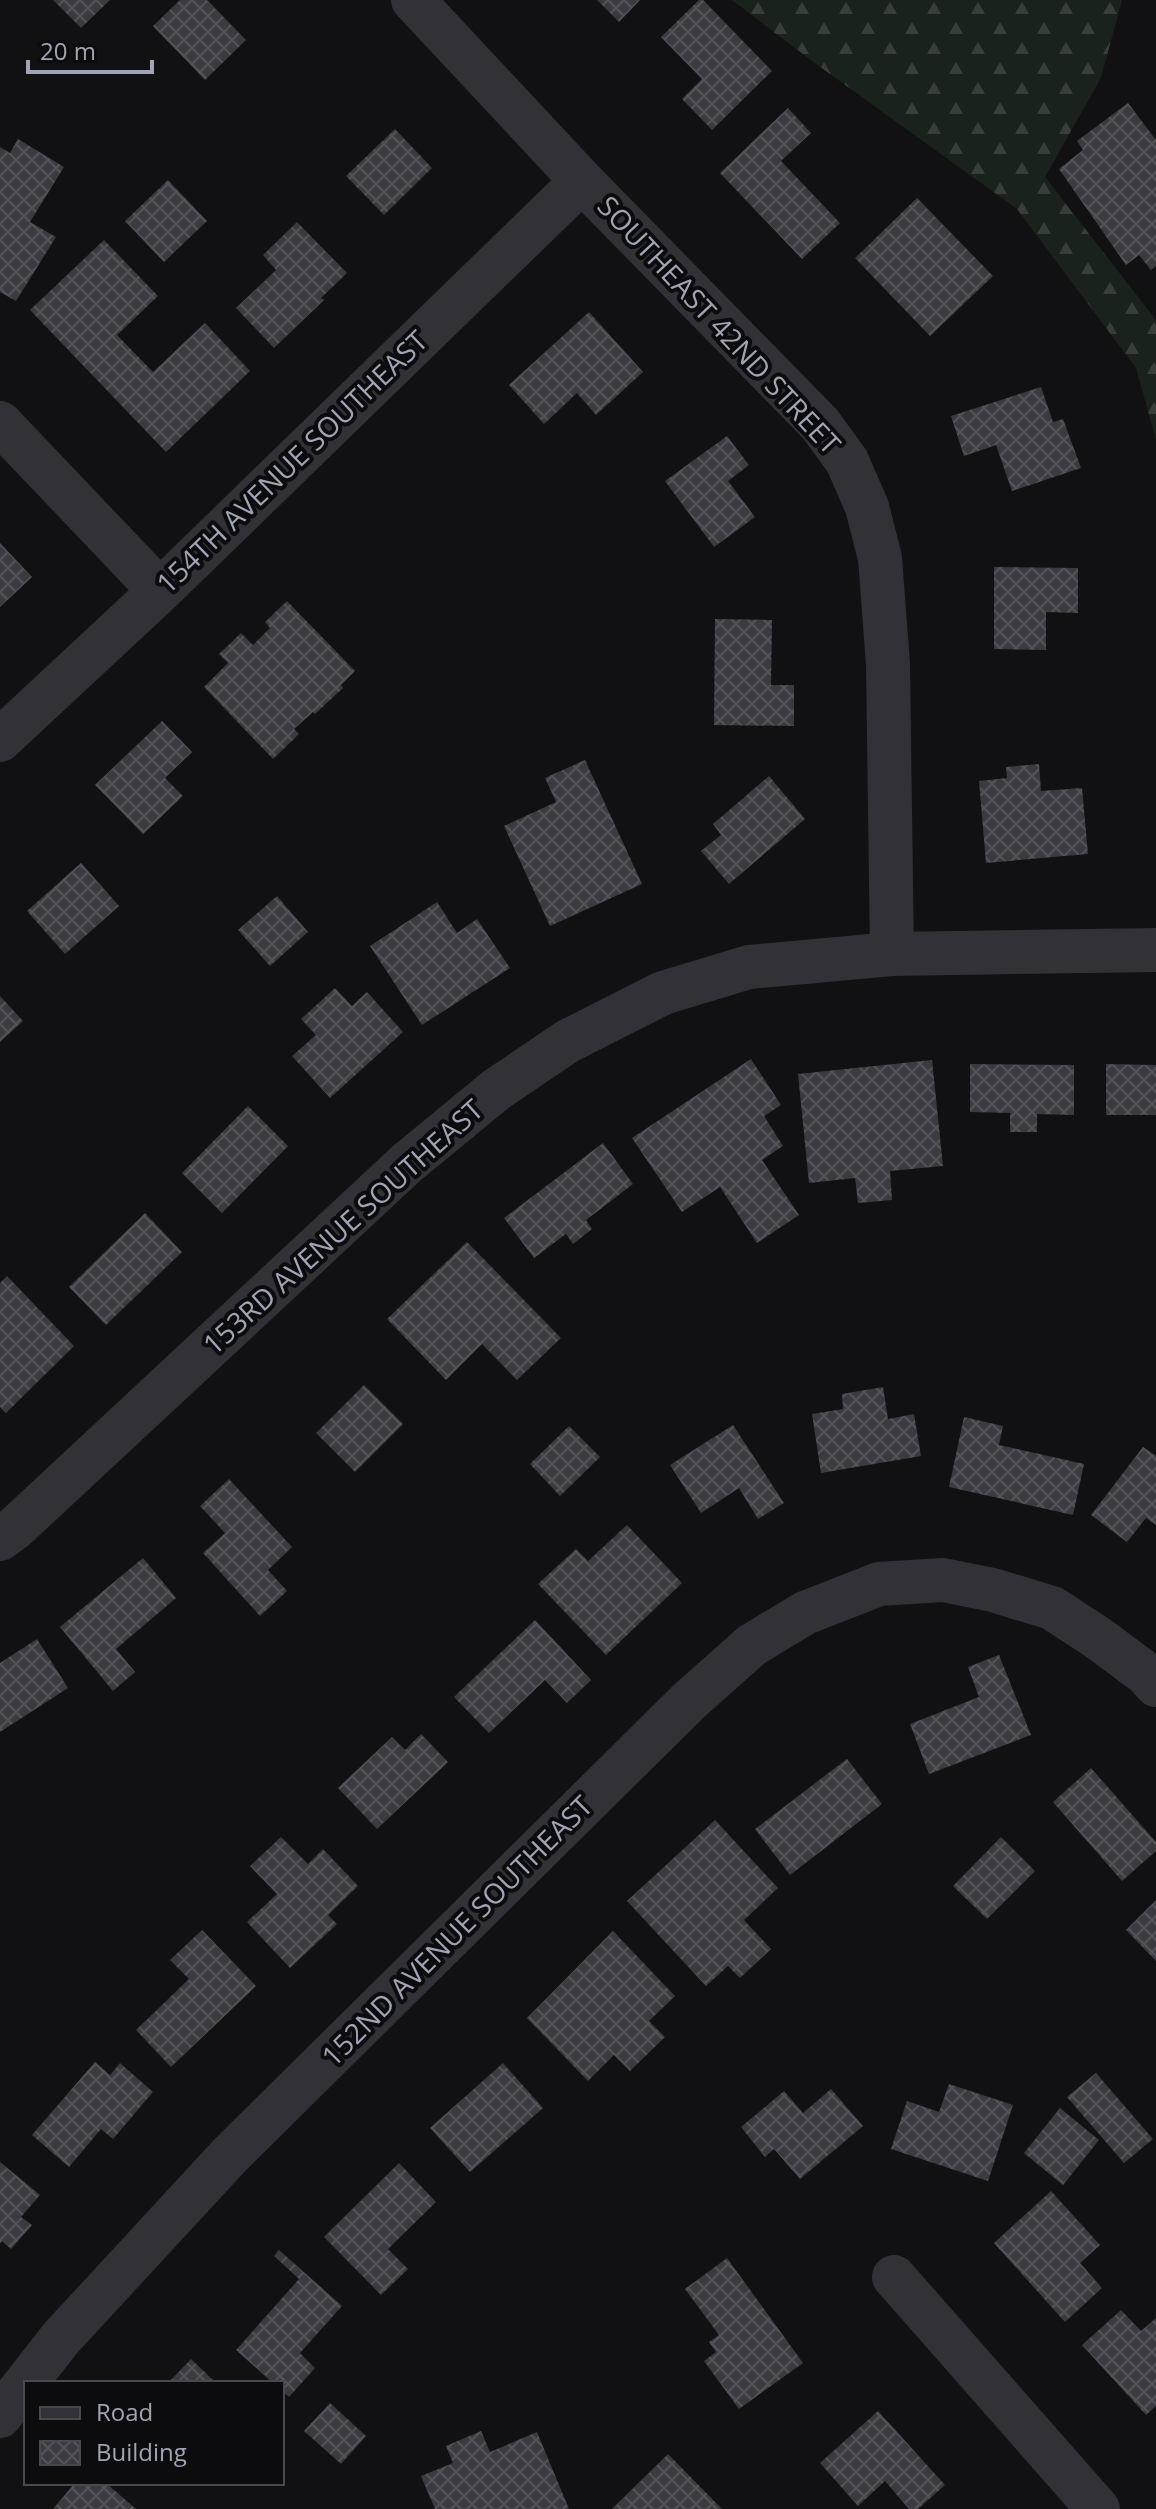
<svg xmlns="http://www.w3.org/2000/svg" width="1156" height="2509" font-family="'Open Sans',sans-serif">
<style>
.forest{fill:url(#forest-firs)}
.building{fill:url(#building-cross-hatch)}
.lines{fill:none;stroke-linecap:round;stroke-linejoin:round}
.minor{stroke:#313137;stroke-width:44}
.labels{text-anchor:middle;stroke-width:8;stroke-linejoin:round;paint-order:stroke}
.street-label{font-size:28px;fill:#a0a4b4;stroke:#0c0b0d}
</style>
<defs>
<pattern id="forest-firs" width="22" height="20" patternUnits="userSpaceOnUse" patternTransform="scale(2)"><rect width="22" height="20" fill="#1a221c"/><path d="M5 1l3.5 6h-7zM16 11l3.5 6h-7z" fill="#383f3b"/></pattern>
<pattern id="building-cross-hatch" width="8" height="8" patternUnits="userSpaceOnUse" patternTransform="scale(2)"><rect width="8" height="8" fill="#3a3a40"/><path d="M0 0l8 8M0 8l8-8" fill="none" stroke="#535459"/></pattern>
</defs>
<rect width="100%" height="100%" fill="#111012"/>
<!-- forest -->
<path class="forest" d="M732,0H1122L1101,78L1045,177L1156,320V440L1136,368L1017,209L812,61Z"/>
<!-- building -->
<path class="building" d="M53,0H110L81,28Z
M180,0H207L246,40L205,80L153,26Z
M597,0H640L619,22Z
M699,0H703L772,71L712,130L682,99L702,79L661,37Z
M1128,103L1156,140V266L1151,270L1139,255L1126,265L1059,169L1083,150L1077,141Z
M788,108L811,133L781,161L840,223L802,259L720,173Z
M395,129L432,168L384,215L346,176Z
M18,139L64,167L30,222L56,237L16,301L0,292V147L10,153Z
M168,180L207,221L164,262L125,221Z
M917,198L993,276L930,336L855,258Z
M297,222L347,273L321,298L324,300L274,348L236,308L276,270L263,255Z
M104,240L158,296L117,335L153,372L205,323L250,371L166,452L30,310Z
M589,312L643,372L596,415L577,393L544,424L509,385Z
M1041,387L1053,422L1063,419L1081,468L1012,491L996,445L964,456L951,416Z
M727,436L749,465L728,481L755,517L714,547L665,481Z
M0,543L32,577L0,607Z
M994,567L1078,568V613L1046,612V650L994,649Z
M287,601L355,671L341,685L343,688L315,714L313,712L294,729L299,734L273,759L204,687L228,663L219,654L241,633L253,645L270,628L265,622Z
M715,619L772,620L771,685H794V726L714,725Z
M162,721L192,752L165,778L183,796L143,834L95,785Z
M585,760L642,884L550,926L504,826L556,802L545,778Z
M1039,764L1041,791L1082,788L1088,854L986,863L979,781L1007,778L1006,767Z
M769,776L805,819L729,884L701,851L721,835L713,824Z
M81,863L119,906L65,954L27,911Z
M277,896L308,932L270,966L238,930Z
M437,902L457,933L477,919L510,968L422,1025L370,946Z
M335,988L352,1006L367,992L403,1032L330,1098L292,1056L316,1035L301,1019Z
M0,996L23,1021L0,1042Z
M751,1059L781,1105L764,1116L783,1146L762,1160L799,1215L757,1243L720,1187L682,1212L632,1138Z
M932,1060L943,1166L890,1171L892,1200L858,1203L855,1178L809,1183L798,1074Z
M970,1064L1074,1065V1115L1037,1114V1132H1010V1113L970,1112Z
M1106,1064L1156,1065V1115H1106Z
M248,1106L288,1146L222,1213L182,1173Z
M603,1143L633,1184L586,1220L592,1229L573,1244L566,1234L534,1258L504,1218Z
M145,1213L182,1252L106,1325L69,1287Z
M467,1242L561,1338L517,1380L482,1344L446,1380L387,1319Z
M7,1276L74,1346L6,1413L0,1407V1283Z
M364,1385L403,1424L355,1472L316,1433Z
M883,1387L888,1419L914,1414L921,1456L821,1473L812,1414L843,1409L842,1394Z
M964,1417L1003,1426L999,1445L1084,1464L1073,1515L949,1487Z
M733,1425L784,1503L758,1519L739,1488L701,1513L670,1465Z
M569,1426L600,1457L560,1496L530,1464Z
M1143,1447L1156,1456V1525L1146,1518L1127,1542L1091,1515Z
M229,1479L292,1547L268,1570L287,1591L260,1616L203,1553L225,1533L200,1506Z
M627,1525L682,1583L606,1655L538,1584L576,1549L588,1561Z
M143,1558L176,1598L116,1649L135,1672L113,1691L60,1627Z
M535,1620L591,1680L567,1703L545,1680L489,1733L454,1697Z
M37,1639L68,1688L0,1732V1663Z
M999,1655L1031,1735L929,1774L910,1724L979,1697L968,1667Z
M421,1734L448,1762L377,1829L338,1788L392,1737L405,1750Z
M847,1759L882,1804L790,1875L755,1829Z
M1091,1768L1156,1842V1851L1122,1881L1053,1802Z
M715,1820L778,1888L744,1920L771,1949L740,1978L728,1966L706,1986L627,1901Z
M281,1837L308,1864L323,1849L358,1886L328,1915L337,1924L290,1968L247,1922L277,1894L250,1866Z
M1001,1837L1035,1871L987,1919L953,1886Z
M1156,1900V1961L1126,1930Z
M202,1930L256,1986L171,2067L136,2030L189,1979L170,1960Z
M613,1931L675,1996L649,2021L665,2037L630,2071L614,2055L588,2081L527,2018Z
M95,2062L110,2075L120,2063L153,2092L113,2139L101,2129L69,2167L32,2135Z
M503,2063L543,2108L470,2172L430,2128Z
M1096,2073L1153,2139L1124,2163L1067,2097Z
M949,2084L1013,2105L988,2181L891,2149L907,2101L939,2112Z
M831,2089L863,2126L800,2179L774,2149L765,2157L741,2127L784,2091L803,2113Z
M1060,2108L1099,2140L1063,2185L1024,2153Z
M0,2162L40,2195L21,2217L32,2225L11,2249L2,2241L0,2244Z
M399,2163L436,2202L388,2249L408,2269L381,2295L324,2237Z
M1051,2191L1100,2245L1080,2263L1102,2288L1065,2322L994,2243Z
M279,2250L342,2306L300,2353L315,2368L289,2397L282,2391V2383H273L236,2350L299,2279L274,2256Z
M727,2258L803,2363L739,2409L704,2361L716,2352L709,2342L719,2335L685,2289Z
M1121,2310L1141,2331L1156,2318V2406L1146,2415L1082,2345Z
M191,2359L216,2383H168Z
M330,2403L366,2436L341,2464L304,2431Z
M878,2411L945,2485L918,2509H909L885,2481L858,2506L820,2463Z
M481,2431L490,2452L537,2432L569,2509H435L421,2476L453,2463L446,2446Z
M668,2454L722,2509H612Z
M75,2483H106L136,2509H53Z"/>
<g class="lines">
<!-- minor -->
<path class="minor" d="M413,0L582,181L820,424L847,461L867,507L880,558L888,664L892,954
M0,423L160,591
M0,740L160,591L582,181
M0,1539L15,1528L407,1163L497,1089L568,1041L663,993L749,967L892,954L1156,950
M894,2277L1098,2509
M0,2416L61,2338L230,2155L689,1701L752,1645L805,1613L879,1584L943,1580L993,1590L1052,1608L1098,1638L1145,1673L1156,1685"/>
</g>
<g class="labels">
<!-- street labels -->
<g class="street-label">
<text transform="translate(719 325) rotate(47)" y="10">SOUTHEAST 42ND STREET</text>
<text transform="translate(292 462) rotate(-44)" y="10">154TH AVENUE SOUTHEAST</text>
<text transform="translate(343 1227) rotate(-42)" y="10">153RD AVENUE SOUTHEAST</text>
<text transform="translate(457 1931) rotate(-45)" y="10">152ND AVENUE SOUTHEAST</text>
</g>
</g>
<!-- legend -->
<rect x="24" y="2381" width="260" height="104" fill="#0c0b0d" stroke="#474850" stroke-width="2"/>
<rect x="40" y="2407" width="40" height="12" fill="#313137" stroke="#474850" stroke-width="2"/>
<text x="96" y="2421" font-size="24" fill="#a0a4b4">Road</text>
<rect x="40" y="2441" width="40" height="24" fill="url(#building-cross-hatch)" stroke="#474850" stroke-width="2"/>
<text x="96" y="2461" font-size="24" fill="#a0a4b4">Building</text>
<!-- scale -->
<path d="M28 60v12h124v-12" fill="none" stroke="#a0a4b4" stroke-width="4"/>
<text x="40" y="60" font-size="24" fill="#a0a4b4" stroke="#0c0b0d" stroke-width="6" paint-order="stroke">20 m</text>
</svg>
